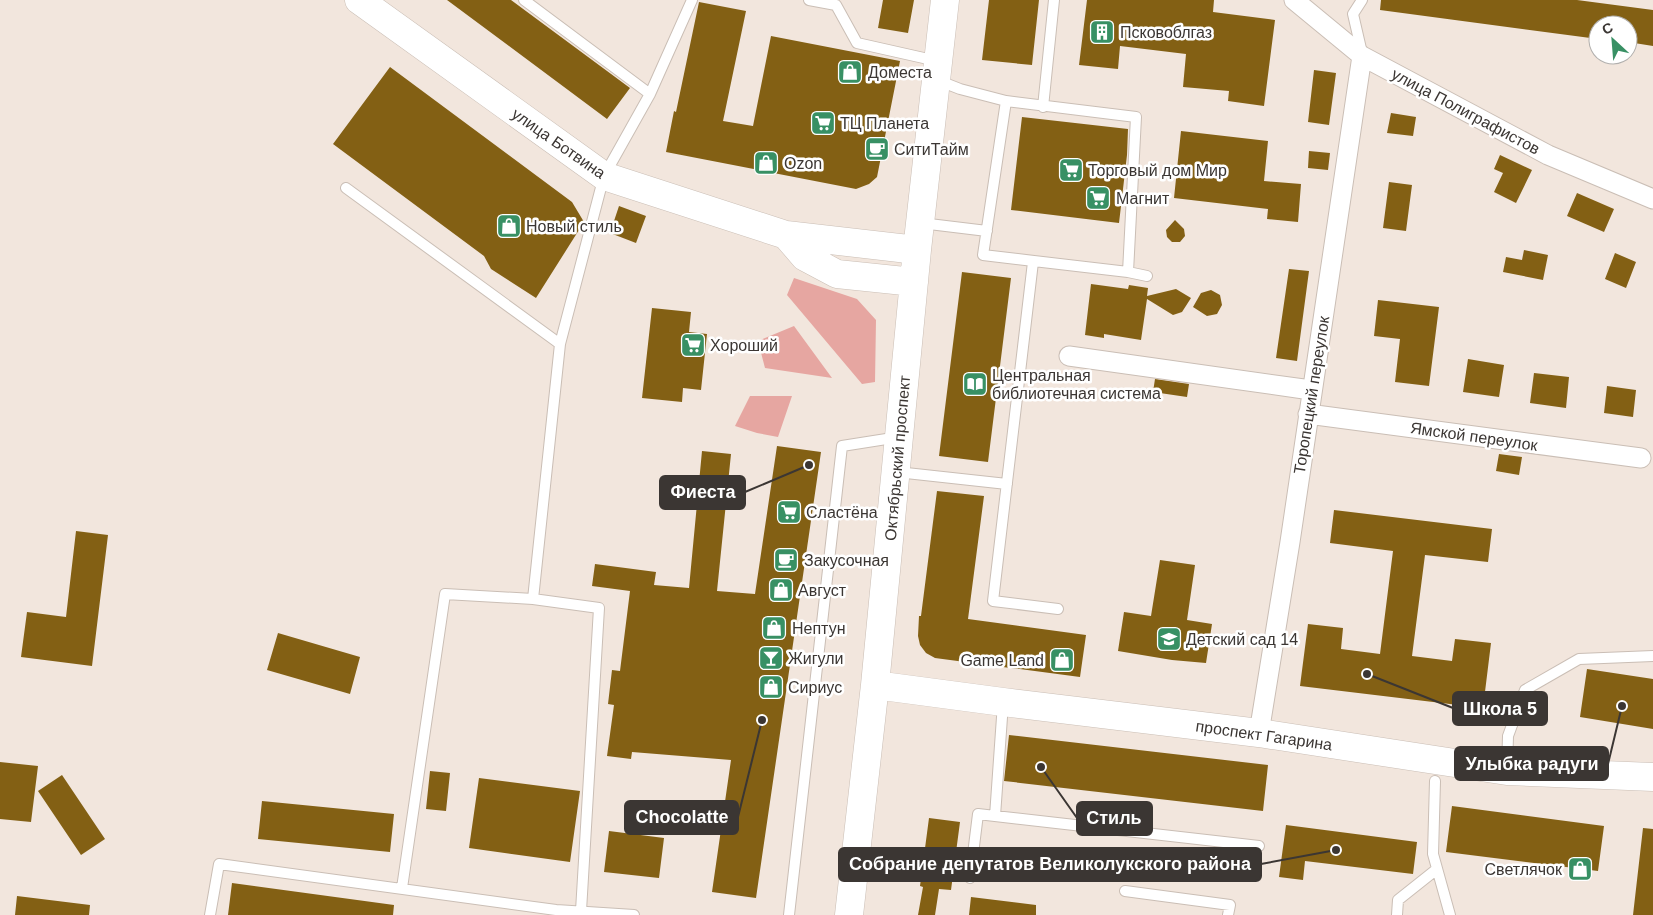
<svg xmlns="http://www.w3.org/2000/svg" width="1653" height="915" font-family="Helvetica,sans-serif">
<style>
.green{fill:#e6a6a1}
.building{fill:#836014}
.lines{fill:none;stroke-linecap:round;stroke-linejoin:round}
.lane-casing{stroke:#cabeb5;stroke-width:12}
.street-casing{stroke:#cabeb5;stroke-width:21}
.secondary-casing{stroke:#cabeb5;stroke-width:29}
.lane{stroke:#fff;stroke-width:10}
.street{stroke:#fff;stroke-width:19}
.secondary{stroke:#fff;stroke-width:28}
.labels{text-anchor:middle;stroke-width:5;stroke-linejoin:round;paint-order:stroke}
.poi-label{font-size:16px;fill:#3b3633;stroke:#fff;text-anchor:start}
.street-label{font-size:16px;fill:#3b3633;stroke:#fff}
.leader{fill:none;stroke:#3b3633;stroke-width:2}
.callout-dot{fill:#3b3633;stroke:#fff;stroke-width:2}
.callout{fill:#3b3633;stroke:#3b3633;stroke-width:2}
.callout-label{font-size:18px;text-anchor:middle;font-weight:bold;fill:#fff}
</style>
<rect width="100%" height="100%" fill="#f2e6dd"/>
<!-- green -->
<path class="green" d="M794,278L857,299L876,320L875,382L862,384L787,295Z
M794,326L832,378L765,368L758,341Z
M750,396H792L778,437L757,433L735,426Z"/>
<!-- building -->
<path class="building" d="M447,0H511L630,88L607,119Z
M883,0H914L908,33L878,28Z
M989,0H1039L1032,65L982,60Z
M1087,0H1214L1213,12L1275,20L1264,106L1228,101L1229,91L1183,87L1186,54L1120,46L1118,69L1079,65Z
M1381,0H1577L1653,10V46L1628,42V25H1598V39L1380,10Z
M699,2L746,11L723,121L753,126L771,36L900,61L877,177L869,184L856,189L666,152L674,111L676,112Z
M390,67L572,202L584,222L536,298L491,269L484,256L333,144Z
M1314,70L1336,73L1329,125L1308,122Z
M1391,113L1416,117L1413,136L1387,133Z
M1022,117L1128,129L1127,155L1119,223L1011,210Z
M1181,131L1268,141L1264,181L1301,184L1298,222L1267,219L1268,209L1174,198Z
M1309,151L1330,153L1328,170L1308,168Z
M1500,155L1532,170L1516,203L1494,192L1503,173L1494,169Z
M1389,182L1412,185L1406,231L1383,228Z
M1577,193L1614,209L1604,232L1567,216Z
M619,206L646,216L636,243L610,233Z
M1175,220L1184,229L1185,236L1180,242H1172L1167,237L1166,230Z
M1524,250L1548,255L1543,280L1503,272L1506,257L1522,260Z
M1615,253L1636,262L1626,288L1605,279Z
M1289,269L1309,271L1297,361L1276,358Z
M962,272L1011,278L988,462L939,456Z
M1091,284L1128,289L1129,285L1148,288L1147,296L1176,289L1191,298L1182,312L1173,315L1147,299L1141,340L1104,334V338L1085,335Z
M1211,290L1220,295L1222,305L1217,314L1207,316L1193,307L1201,293Z
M1378,300L1439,307L1429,386L1395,382L1400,339L1374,336Z
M652,308L691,312L689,332L707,334L701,390L683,388L682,402L642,398Z
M1468,359L1504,365L1499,397L1463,392Z
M1534,373L1569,377L1566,408L1530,403Z
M1155,379L1189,384L1187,397L1153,392Z
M1607,386L1636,390L1633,417L1604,413Z
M777,446L821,452L756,898L712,892L731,760L632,752L631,759L607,756L614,705L608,704L612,670L620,671L630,591L592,586L595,564L656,572L654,585L689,588L702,451L731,454L717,591L755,594Z
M1499,454L1522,457L1519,475L1496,471Z
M937,491L984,496L968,619L1086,635L1080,677L935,658L926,653L920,645L918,636L919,616H921Z
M1334,510L1492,529L1488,562L1425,555L1412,656L1452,661L1455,639L1491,643L1483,708L1300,686L1308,624L1343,628L1341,649L1380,654L1393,551L1330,543Z
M76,531L108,535L92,666L21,657L27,612L66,617Z
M1160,560L1195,565L1187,620L1212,624L1206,663L1172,660L1118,651L1124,612L1151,616Z
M278,633L360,657L350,694L267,670Z
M1587,669L1653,679V729L1580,717Z
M1009,735L1268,765L1263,811L1004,781Z
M0,762L38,766L31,822L0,819Z
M430,771L450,773L446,811L426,809Z
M62,775L105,839L81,855L38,791Z
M479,778L580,791L570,862L469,848Z
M262,801L394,814L390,852L258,839Z
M1452,806L1604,826L1598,871L1446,852Z
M929,818L960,822L951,890L939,889L935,915H918L923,887L920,886Z
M1286,825L1417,842L1413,874L1305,861L1303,880L1279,877Z
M1643,828L1653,829V915H1633Z
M609,831L664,838L659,878L604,872Z
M232,883L394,905L393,915H228Z
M17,896L90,905L89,915H15Z
M971,897L1036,905V915H969Z"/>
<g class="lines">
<defs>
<path id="lane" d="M524,0L650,94
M809,0L836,5L857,43L937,61
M1362,53L1353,14L1362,0
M937,80L960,89L1006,101
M1006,101L1136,117L1128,272L983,255Z
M1043,107L1054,0
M346,188L560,344
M921,223L987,231
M1033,262L993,601L1058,609
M1128,272L1147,276
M897,472L1007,484
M533,599L599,608L581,911
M1507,770L1508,736L1525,690L1579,659L1653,656
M1435,781L1433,854L1450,915
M995,816L1259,846
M970,878L978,814L995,816L1003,703
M402,888L445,594L533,599L560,344L604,176L650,94L692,0
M1125,891L1230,905L1228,915
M210,915L219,864L556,910L634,915
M789,915L842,446L899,437
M1397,915L1398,900L1437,869"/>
<path id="street" d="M1294,0L1362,56L1548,155L1653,199
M1069,356L1311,390
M1308,414L1641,458
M1259,733L1290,542L1362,56"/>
<path id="secondary" d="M359,0L604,176L786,235L917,250
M786,235L805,257L837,274L914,282
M875,685L1003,702L1259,733L1507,771L1653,777
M849,915L875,685L917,250L945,0"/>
</defs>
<!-- lane casing -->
<use href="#lane" class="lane-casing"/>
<!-- street casing -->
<use href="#street" class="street-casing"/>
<!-- secondary casing -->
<use href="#secondary" class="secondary-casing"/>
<!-- lane -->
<use href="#lane" class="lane"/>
<!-- street -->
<use href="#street" class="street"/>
<!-- secondary -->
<use href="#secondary" class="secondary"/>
</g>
<!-- icons -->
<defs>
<symbol id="building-square" viewBox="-11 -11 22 22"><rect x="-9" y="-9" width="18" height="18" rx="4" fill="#389064" stroke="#fff"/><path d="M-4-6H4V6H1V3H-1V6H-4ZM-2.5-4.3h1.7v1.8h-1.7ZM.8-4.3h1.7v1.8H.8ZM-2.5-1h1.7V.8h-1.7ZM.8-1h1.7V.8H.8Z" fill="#fff"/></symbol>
<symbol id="shop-square" viewBox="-11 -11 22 22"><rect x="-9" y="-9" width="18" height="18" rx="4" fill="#389064" stroke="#fff"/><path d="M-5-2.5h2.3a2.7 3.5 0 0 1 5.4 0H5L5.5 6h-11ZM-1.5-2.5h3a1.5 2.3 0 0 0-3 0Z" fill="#fff"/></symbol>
<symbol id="supermarket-square" viewBox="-11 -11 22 22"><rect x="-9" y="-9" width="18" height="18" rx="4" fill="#389064" stroke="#fff"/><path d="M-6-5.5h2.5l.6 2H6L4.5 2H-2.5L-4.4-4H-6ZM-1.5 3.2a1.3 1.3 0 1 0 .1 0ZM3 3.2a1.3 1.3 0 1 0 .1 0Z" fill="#fff"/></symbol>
<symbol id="cafe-square" viewBox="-11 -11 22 22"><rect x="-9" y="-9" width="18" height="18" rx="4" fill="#389064" stroke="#fff"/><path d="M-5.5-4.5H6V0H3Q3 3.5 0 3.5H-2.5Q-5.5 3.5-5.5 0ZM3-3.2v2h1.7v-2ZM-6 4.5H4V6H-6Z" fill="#fff"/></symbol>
<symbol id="library-square" viewBox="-11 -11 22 22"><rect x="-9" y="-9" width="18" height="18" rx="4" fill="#389064" stroke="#fff"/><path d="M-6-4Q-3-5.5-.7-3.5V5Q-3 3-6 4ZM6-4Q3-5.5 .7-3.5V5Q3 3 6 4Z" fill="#fff"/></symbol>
<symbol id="school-square" viewBox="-11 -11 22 22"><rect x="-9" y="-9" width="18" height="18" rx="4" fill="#389064" stroke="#fff"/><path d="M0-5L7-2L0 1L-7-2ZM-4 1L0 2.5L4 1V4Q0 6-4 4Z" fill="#fff"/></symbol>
<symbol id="bar-square" viewBox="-11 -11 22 22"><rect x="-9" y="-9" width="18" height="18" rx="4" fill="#389064" stroke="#fff"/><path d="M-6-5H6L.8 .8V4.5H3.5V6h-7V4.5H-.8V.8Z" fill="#fff"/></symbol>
</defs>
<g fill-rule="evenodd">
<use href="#building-square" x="1088" y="18" width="28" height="28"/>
<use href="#shop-square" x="836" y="58" width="28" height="28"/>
<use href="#supermarket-square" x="809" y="109" width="28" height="28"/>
<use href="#cafe-square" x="863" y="135" width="28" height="28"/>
<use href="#shop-square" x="752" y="149" width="28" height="28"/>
<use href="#supermarket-square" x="1057" y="156" width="28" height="28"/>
<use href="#supermarket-square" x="1084" y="184" width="28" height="28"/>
<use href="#shop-square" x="495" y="212" width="28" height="28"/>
<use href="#supermarket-square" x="679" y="331" width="28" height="28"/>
<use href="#library-square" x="961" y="370" width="28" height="28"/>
<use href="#supermarket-square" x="775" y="498" width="28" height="28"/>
<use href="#cafe-square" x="772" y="546" width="28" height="28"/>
<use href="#shop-square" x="767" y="576" width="28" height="28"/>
<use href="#shop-square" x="760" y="614" width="28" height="28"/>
<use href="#school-square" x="1155" y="625" width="28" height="28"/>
<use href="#bar-square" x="757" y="644" width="28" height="28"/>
<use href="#shop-square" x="1048" y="646" width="28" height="28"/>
<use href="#shop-square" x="757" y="673" width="28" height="28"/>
<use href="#shop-square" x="1566" y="855" width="28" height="28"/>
</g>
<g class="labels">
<!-- poi labels -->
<g class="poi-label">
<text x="1120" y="38">Псковоблгаз</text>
<text x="868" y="78">Доместа</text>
<text x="840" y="129">ТЦ Планета</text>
<text x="894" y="155">СитиТайм</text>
<text x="784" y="169">Ozon</text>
<text x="1088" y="176">Торговый дом Мир</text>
<text x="1116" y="204">Магнит</text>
<text x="526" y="232">Новый стиль</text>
<text x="710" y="351">Хороший</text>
<text x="992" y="381">Центральная<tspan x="992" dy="18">библиотечная система</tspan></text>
<text x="806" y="518">Сластёна</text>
<text x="804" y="566">Закусочная</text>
<text x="798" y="596">Август</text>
<text x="792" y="634">Нептун</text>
<text x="1186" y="645">Детский сад 14</text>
<text x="788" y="664">Жигули</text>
<text x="1044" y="666" text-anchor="end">Game Land</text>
<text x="788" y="693">Сириус</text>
<text x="1562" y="875" text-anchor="end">Светлячок</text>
</g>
<!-- street labels -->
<g class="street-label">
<text transform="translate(1466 111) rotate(28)" y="6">улица Полиграфистов</text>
<text transform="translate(559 143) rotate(35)" y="6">улица Ботвина</text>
<text transform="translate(1311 395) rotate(-81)" y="6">Торопецкий переулок</text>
<text transform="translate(1474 436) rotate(8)" y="6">Ямской переулок</text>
<text transform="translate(897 458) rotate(-85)" y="6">Октябрьский проспект</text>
<text transform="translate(1264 735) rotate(8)" y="6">проспект Гагарина</text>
</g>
</g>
<!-- callouts -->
<path class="leader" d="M809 465L745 492M1367 674L1453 708M1622 706L1608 764M762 720L738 817M1041 767L1077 818M1336 850L1261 864"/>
<g class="callout-dot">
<circle cx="809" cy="465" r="5"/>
<circle cx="1367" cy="674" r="5"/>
<circle cx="1622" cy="706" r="5"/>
<circle cx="762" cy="720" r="5"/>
<circle cx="1041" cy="767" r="5"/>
<circle cx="1336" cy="850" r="5"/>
</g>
<g class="callout">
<rect x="660" y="476" width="85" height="33" rx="5"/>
<rect x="1453" y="692" width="94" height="33" rx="5"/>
<rect x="1455" y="747" width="153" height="33" rx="5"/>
<rect x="625" y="801" width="113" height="33" rx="5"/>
<rect x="1077" y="802" width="75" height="33" rx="5"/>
<rect x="839" y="848" width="422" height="33" rx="5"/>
</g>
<g class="callout-label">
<text x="703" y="498">Фиеста</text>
<text x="1500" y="715">Школа 5</text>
<text x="1532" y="770">Улыбка радуги</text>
<text x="682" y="823">Chocolatte</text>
<text x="1114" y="824">Стиль</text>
<text x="1050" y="870">Собрание депутатов Великолукского района</text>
</g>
<!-- north arrow -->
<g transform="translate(1613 40) rotate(334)"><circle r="24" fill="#ffffff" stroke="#b1afad"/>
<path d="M0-4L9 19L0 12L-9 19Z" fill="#389064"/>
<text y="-8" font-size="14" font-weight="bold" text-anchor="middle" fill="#3b3633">С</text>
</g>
</svg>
